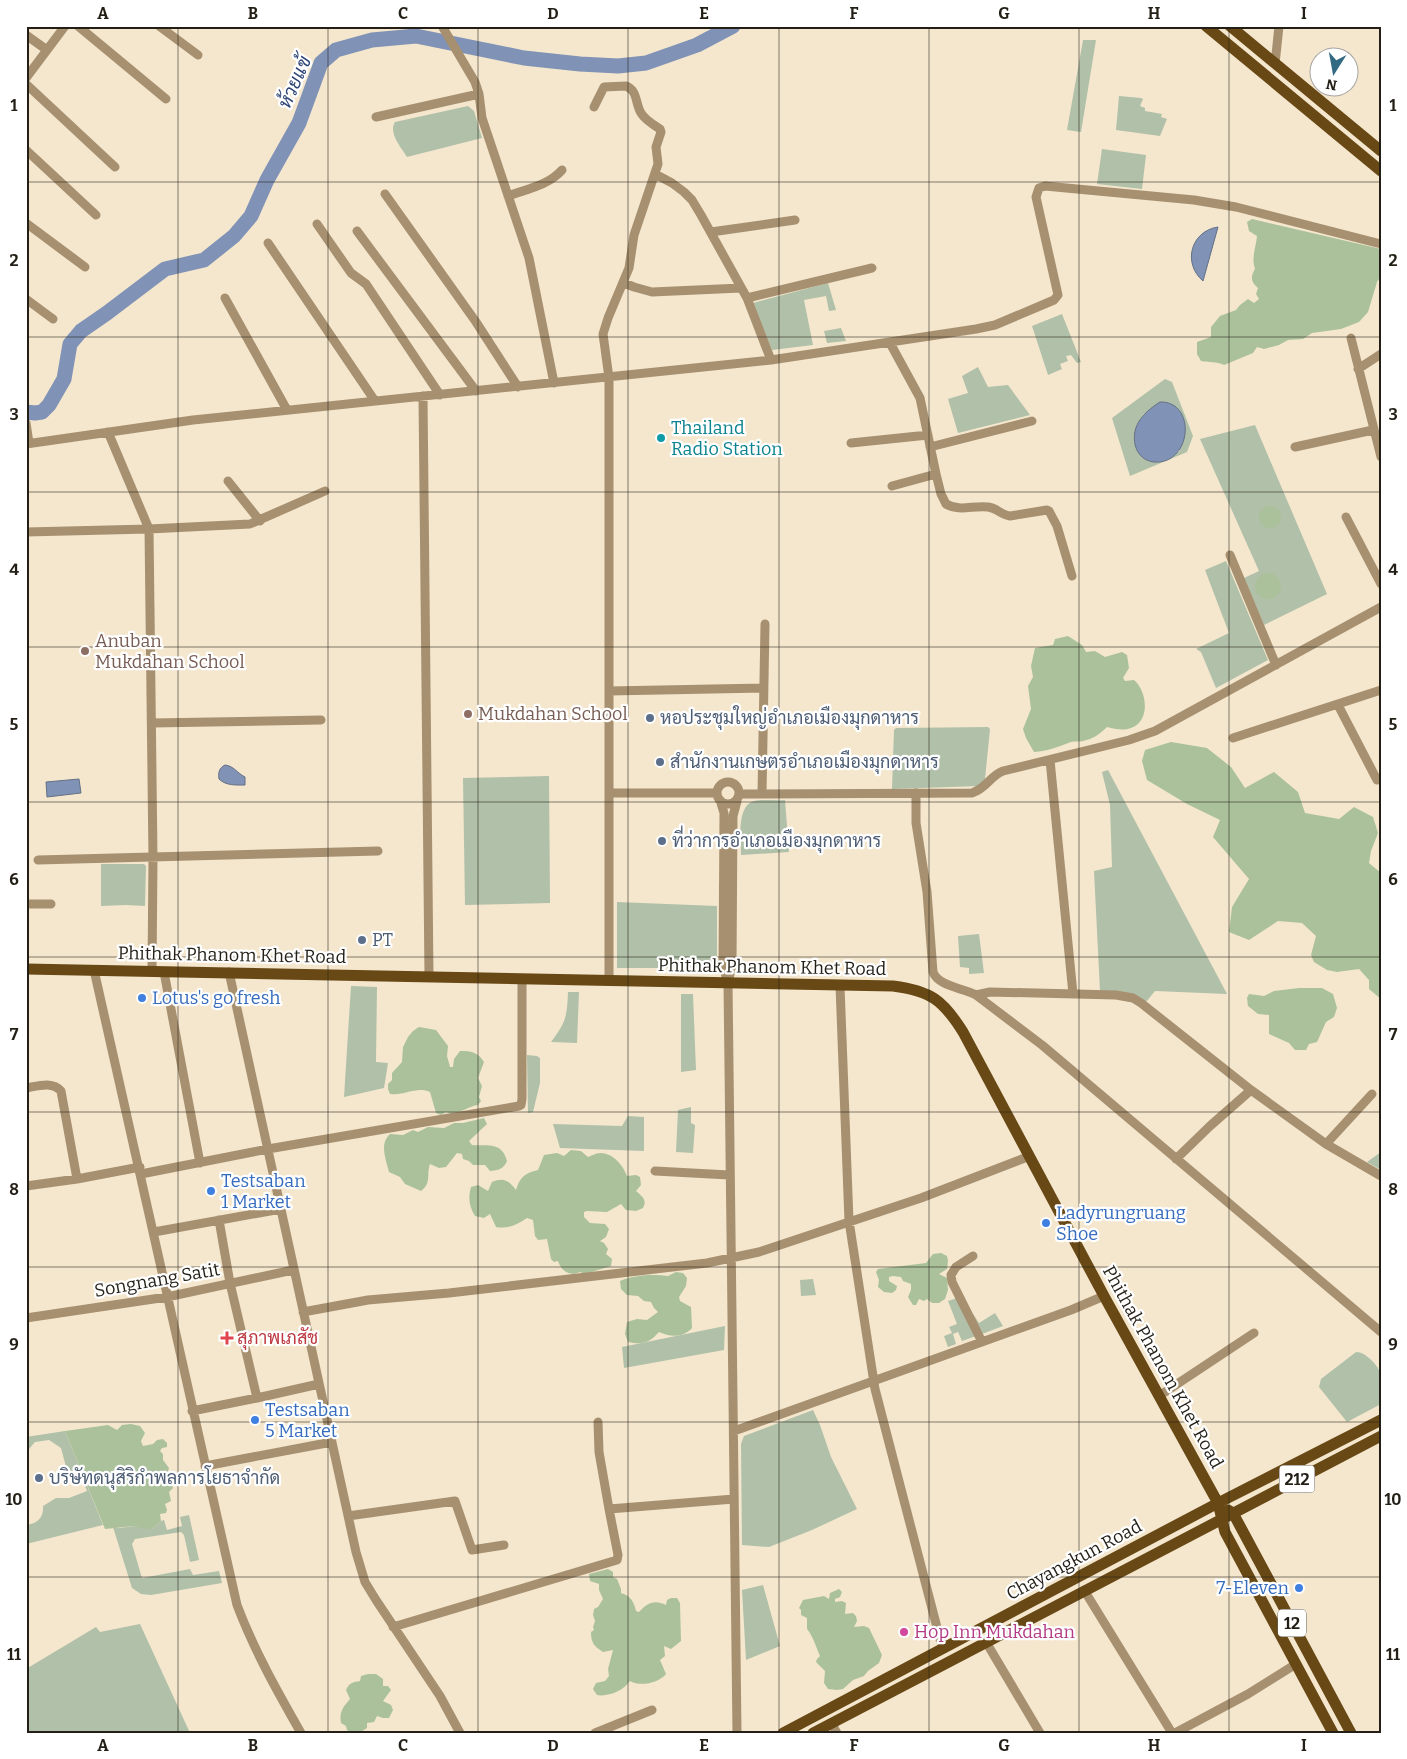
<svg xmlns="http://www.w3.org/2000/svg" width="1407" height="1759" font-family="Bitter,Sarabun,serif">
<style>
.green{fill:#b1c0a8;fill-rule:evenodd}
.forest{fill:#abc19c}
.water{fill:#8092b5;stroke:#647085}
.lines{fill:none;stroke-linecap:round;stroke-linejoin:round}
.river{stroke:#8092b5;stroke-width:15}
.minor{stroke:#a79070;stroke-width:9}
.major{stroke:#684815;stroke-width:11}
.grid{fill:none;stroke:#231f16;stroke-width:1;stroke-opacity:0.55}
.culture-dot{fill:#0f9aa8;stroke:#fff;stroke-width:2}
.education-dot{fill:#8d6e63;stroke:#fff;stroke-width:2}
.service-dot{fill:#5c6f8a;stroke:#fff;stroke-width:2}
.shop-dot{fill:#3f7fe0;stroke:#fff;stroke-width:2}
.health-dot{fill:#e0444e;stroke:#fff;stroke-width:2}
.hotel-dot{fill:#d1479c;stroke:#fff;stroke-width:2}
.labels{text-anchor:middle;stroke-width:4.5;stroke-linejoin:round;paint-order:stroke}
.shield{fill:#fff;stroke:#65625c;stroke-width:1}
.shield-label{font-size:16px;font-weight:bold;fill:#231f16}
.culture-label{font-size:18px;fill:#0d838f;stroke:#fff;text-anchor:start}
.education-label{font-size:18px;fill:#785e54;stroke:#fff;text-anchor:start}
.service-label{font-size:18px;fill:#4e5e75;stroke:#fff;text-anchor:start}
.street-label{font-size:18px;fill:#231f16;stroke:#fff}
.shop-label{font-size:18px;fill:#366cbe;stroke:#fff;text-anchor:start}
.health-label{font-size:18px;fill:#be3a42;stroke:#fff;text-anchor:start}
.hotel-label{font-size:18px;fill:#b23c85;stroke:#fff;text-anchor:start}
.water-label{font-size:19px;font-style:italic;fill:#2e4575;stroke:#fff}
.neatline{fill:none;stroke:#231f16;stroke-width:2}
.grid-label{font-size:16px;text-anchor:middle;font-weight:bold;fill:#231f16}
</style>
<rect width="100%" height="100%" fill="#f4e7ce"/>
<!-- green -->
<path class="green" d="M1083,40H1096L1081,132L1067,130Z
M1119,96L1141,98L1143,99L1140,106L1145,108V111L1162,114L1161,117L1167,119L1160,136L1116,130Z
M468,106L474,111L482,138L407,157C401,147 388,133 395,122Z
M1102,149L1146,155L1142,189L1097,184Z
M828,283L836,310L829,311L826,296L804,300L813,345L772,350L753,303Z
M1062,314L1081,362L1077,363L1071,355L1066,356L1068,361L1060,364L1062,369L1048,375L1032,326Z
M841,328L846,341L827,343L824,331Z
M978,367L988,387L1008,385L1030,415L958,433L948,399L968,393L962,376Z
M1165,379L1172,382L1193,436L1187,452L1130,476L1112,418ZM1144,414L1180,451L1164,461L1134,438L1137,424Z
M1255,425L1327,594L1264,625L1244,578L1259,571L1200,439Z
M1226,561L1268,660L1216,688L1201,652L1196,649L1229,633L1205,570Z
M988,727L990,729L985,779L979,786L892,789L894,730L896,728Z
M1108,770L1227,994L1155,991L1146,1002L1100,991L1094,871L1112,867L1110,805L1102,772Z
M549,776L550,903L465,905L463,778Z
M785,800L789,852L741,855C741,841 736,806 754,801C763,799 776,801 785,800Z
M101,864H144L146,866L145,906L126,905L101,906Z
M617,902L717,906V958L712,968H617Z
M979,934L984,973L969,974V968L960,967L958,936Z
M351,986L377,987L376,1062L388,1063L384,1088L344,1097Z
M568,992H579L577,1043L551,1042C566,1022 567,1017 568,992Z
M681,994H693L696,1070L681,1072Z
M527,1055L537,1056L540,1058V1083L533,1112L528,1113Z
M691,1107V1123L695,1125L693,1153L676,1152L678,1110Z
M628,1116L644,1117V1151L560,1148L553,1124L622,1126Z
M1381,1152V1170L1367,1162Z
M813,1279L816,1295L801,1296L800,1280Z
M957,1298L976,1336L962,1341L958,1332L953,1334L956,1344L948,1347L944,1336L952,1333L949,1327L957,1324L948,1301Z
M969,1308L979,1323L995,1313L1003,1326L982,1334Z
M725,1326L724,1350L624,1368L622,1347Z
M1356,1352C1366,1352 1379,1366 1381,1375C1382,1384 1381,1395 1381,1404L1347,1422L1319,1387L1321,1379Z
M813,1410L820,1425L831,1457L857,1509L812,1530L769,1547L742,1545L741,1444L744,1436Z
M65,1431L103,1525L26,1544V1525C38,1524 44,1517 43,1506L56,1498H69L87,1491L79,1470L68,1474L61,1448L49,1440L35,1442L29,1449L26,1448V1437Z
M189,1515L199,1560L190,1562L184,1535L181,1532L135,1539L132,1544L142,1578L190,1569L193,1575L219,1571L222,1583L151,1595L141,1594L132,1588L113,1527L120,1528L134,1526L152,1529L161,1521L164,1520L167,1530L182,1526L180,1517Z
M763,1585L780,1646L746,1660L742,1590Z
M140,1624L190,1733H26V1669L96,1627L100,1632Z"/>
<!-- forest -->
<path class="forest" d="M1252,219L1381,249V276L1377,282L1368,312L1359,322L1341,329L1312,333L1303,339L1288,340L1279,345L1264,349L1257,347L1253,353L1224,365C1216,361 1209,363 1201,361L1197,354V342L1211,337V327L1220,316L1236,310L1240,305L1248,299L1254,303L1259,299L1256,294L1258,288C1251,282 1250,277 1255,269C1251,257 1256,248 1257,236L1249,231L1247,222Z
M1259 517a11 11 0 1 1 22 0a11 11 0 1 1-22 0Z
M1255 586a13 13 0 1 1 26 0a13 13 0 1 1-26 0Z
M1068,636L1082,645L1086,652L1095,651L1105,657L1122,652L1127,655L1129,668L1123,678L1125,681L1134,680C1147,691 1151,721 1131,728C1123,731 1115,729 1107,727C1100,734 1093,739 1083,741C1079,742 1075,741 1071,742C1058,747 1048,751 1034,752L1026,738L1023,729L1031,709L1028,686L1033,677L1031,666L1035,648L1053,645L1055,639Z
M1171,742L1207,748L1231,767L1245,788L1274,772L1298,792L1305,813L1339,819L1354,807L1373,817L1378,833L1371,851L1369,863L1381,873V999L1369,989V980L1359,969L1337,972L1327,970L1314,962L1311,955L1316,936L1302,923L1278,921L1249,940L1229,932L1232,907L1249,879L1213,837L1220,820L1187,804L1147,780L1142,761L1145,750Z
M1299,988H1322L1333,994L1337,1008L1334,1017L1326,1022L1317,1042L1309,1044L1306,1050H1295L1289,1043L1269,1034V1015L1258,1014L1248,1006L1247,998L1249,994L1264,996L1274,991Z
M419,1027L436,1030L448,1046L447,1056L450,1067H453L454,1059L460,1051C471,1051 478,1052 484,1062L478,1078L482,1086L479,1097L481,1101L478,1105C467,1106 457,1117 446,1112L441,1115L436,1113L430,1092C416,1086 405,1096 390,1094L388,1089V1084L392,1080V1073L402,1062L403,1047L408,1037L413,1031Z
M484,1118L487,1124L469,1141L472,1145C489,1146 502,1142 507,1161C503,1170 498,1170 490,1171L485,1165H473L469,1161L463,1159L462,1154L457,1153L446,1167L439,1168L430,1164C426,1175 432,1183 421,1191L405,1184L400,1177L389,1172C386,1159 379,1144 390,1134L403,1135L413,1130L418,1132L428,1127L444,1128L454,1123H463Z
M571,1150L581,1151L588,1157C591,1156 596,1153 600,1153C613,1153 623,1165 627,1176L636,1175L640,1177L641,1185L636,1191C643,1197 647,1200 643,1208L636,1211L626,1210L621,1204L607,1212L587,1211L584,1212V1217L590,1223L605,1224L609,1229L606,1237L600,1241L604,1243L608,1249L606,1254L612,1259L611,1266L585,1274L580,1272C570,1277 561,1271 558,1261L554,1262L551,1259L547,1239L538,1240L535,1236L533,1220L527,1218C516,1225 509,1229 496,1227L490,1214L484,1218L475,1216C469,1206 468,1198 471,1187L478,1185L488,1191L492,1182C504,1177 509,1181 516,1190C520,1177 525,1173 538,1170L544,1155L557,1153L564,1156Z
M941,1253L947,1256L948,1261L947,1269L939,1274L947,1278L948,1290L945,1299L939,1303H932L927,1299L924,1301L919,1299L916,1305H913L908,1297L911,1290V1284L903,1281L901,1277L893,1276L889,1277V1281L897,1286L896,1290L892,1293L884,1292L878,1287L879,1280L876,1272L878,1269L926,1263L933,1254Z
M676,1272L683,1273L687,1278L686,1286L679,1297L680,1301L691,1307L692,1328C683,1338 670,1337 659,1332C649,1343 643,1345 628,1342L625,1334L627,1322L637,1319L647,1320L658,1312L654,1308L651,1302L644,1301L638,1296L627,1295L621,1289L620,1281C634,1275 653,1274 668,1276Z
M131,1424L140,1426L145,1433L141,1441L143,1446L153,1444L157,1440L163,1439L167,1443V1447L162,1448L160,1451L163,1454V1460L169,1468L167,1474L173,1488L169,1492L171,1501L165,1504L167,1510L166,1513L160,1514L161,1521L152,1529H145L134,1526L105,1529L65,1431L108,1425L117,1430L122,1425Z
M608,1569L613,1572V1577L617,1579L621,1589V1593C631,1596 634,1602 636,1611L639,1612C647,1603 654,1599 666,1605L667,1600L671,1598H677L680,1603L681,1641L671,1649L664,1646L665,1656L660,1660L666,1674C659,1683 640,1687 630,1681C623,1691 608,1697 597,1695L593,1689L596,1683L605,1681L609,1676L608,1669L613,1650L603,1652C594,1646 591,1643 591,1632L594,1630L593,1627L595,1621L593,1615L594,1609L598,1607L603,1599L599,1590V1584L590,1581L589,1574Z
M839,1589L842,1592L840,1597L835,1599V1602L842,1601L846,1603L845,1614L853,1613L856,1616L857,1621L854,1627L864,1626L869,1628L882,1655L879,1663L868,1671L864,1676L853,1680L843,1689L837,1690L828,1689L824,1683L825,1671L816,1662L817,1659L820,1656C816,1647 813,1636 807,1629V1618L801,1615V1610L799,1608L803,1600L824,1596L829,1599L830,1593Z
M368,1674H376L383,1679V1686H388L391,1690L383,1701L391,1705L393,1710L389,1718H383L377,1716L374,1722L367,1723V1728L359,1733H351L347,1730L346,1726L341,1723C339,1712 343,1707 350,1699L346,1690C349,1683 353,1682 360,1681L361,1676Z"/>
<!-- water -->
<path class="water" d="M1218,227L1203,281C1182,263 1191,231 1218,227Z
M1160,402C1197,401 1192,465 1154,462C1135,460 1130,438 1138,423C1143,414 1152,407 1160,402Z
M225,765C234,766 237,773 245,777V785C237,785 226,786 219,779C218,773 219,768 225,765Z
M79,779L81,793L47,797L46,782Z"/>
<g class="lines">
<!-- river -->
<path class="river" d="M26,412L35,413L42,412L49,405L64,379L70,344L81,331L107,313L165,269L204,260L234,236L251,216L267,180L299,123L321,63L336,50L372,40L416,36L524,58L580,64L618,66L646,63L697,45L733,26"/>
<!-- minor -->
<path class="minor" d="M78,26L166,99
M159,26L198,55
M442,26L475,82L479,94L482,118L529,258L554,383
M26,35L47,50
M1275,64L1279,26
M26,78L65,26
M26,84L115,167
M594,107L604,87L626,86C638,91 635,103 641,113C645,120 654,125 660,129L661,132L656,147L658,164L634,235L629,268L608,318L603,334L609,378V981
M376,117L479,94
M26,150L96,215
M655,174L672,183L684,192L692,200L701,215L747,298L771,360
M385,194L476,322L518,387
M508,196C527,189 549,185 562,170
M26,223L85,267
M317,224L351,273L366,284L440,395
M357,231L476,391
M711,232L795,220
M268,243L375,401
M624,283L634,287L652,292L741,288
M225,298L287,410
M747,298L872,268
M26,299L53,319
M1351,338L1381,457
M890,343L920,398L936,474L941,494L946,504C960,512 973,505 988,507C997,508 1001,515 1010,516L1047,510L1049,511L1057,526L1072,576
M1358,369L1381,354
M423,396L429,976
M26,423L29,443
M108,432L149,529L153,858L152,971
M851,443L928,435
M26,444L193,420L771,360L976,329L995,325L1054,300L1058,295L1036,197L1039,188L1045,186L1194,200L1236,207L1381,244
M930,447L1032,421
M1295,447L1373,430
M228,481L260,521
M892,486L936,474
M1346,517L1381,584
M26,532L149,529L250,524L325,491
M1230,555L1276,665
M609,691L764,688
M1338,705L1377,780
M152,723L321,720
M1233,738L1381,690
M1050,760L1073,994
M717 793a11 11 0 1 1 22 0a11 11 0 1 1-22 0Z
M609,793H717
M916,793V823L927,892L933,972C938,986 963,988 976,995L1042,1045L1381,1332
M740,794L972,793C987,788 990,776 1003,771L1129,740L1155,731L1381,607
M762,794L765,624
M720,800L724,813L723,966L727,980
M38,860L378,851
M26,904H51
M94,970C143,1181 188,1394 237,1605C254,1650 277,1691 301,1733
M164,972L200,1163
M229,972L356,1552L365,1582L376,1600L440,1696L460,1733
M840,986L849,1221L875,1389L940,1639L945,1648
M976,995L990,992L1116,995L1133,998L1141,1003L1251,1090L1326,1144L1381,1176
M26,1088C38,1086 52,1081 61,1091L77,1179
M1326,1144L1372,1094
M1176,1159L1210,1126L1251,1090
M655,1171L729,1175
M141,1174L268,1149L519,1106L521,1105L522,1099V979
M26,1186L77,1179L140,1167
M219,1220L230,1283L257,1398
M154,1232L281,1209
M973,1256L956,1267L951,1275L952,1282L982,1342
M303,1312L368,1300L449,1293L707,1263L759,1252L921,1198L1030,1156
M26,1318L167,1297L293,1270
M1159,1396L1254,1333
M192,1411L257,1398L319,1384
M598,1422L599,1452L609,1509L734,1499
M734,1431L1071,1310L1104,1296
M205,1466L332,1442
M348,1516L455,1501L472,1550L504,1545
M1084,1590L1172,1733
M393,1627L617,1560L618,1555L609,1509
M986,1642L1040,1733
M831,1723L837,1733
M595,1733L652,1710
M737,1733L728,983L732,965L733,816L737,801
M1175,1733L1248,1694L1296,1664"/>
<!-- major -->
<path class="major" d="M1206,26L1381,171
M1230,26L1381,151
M26,969L893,986C931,991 943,1000 963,1032L1104,1296L1218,1503L1225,1532L1333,1733
M1228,1510L1233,1513L1351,1733
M783,1733L1218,1503L1381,1420
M813,1733L1381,1436"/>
</g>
<!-- grid -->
<path class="grid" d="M178,26V1733M328,26V1733M478,26V1733M628,26V1733M779,26V1733M929,26V1733M1079,26V1733M1229,26V1733M26,182H1381M26,337H1381M26,492H1381M26,647H1381M26,802H1381M26,957H1381M26,1112H1381M26,1267H1381M26,1422H1381M26,1577H1381"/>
<!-- markers -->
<circle class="culture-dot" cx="661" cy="438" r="5"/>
<g class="education-dot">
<circle cx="85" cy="651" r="5"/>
<circle cx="468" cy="714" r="5"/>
</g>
<g class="service-dot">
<circle cx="650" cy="718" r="5"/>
<circle cx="660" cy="762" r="5"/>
<circle cx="662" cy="841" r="5"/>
<circle cx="362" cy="940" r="5"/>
<circle cx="39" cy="1478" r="5"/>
</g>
<g class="shop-dot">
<circle cx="142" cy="998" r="5"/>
<circle cx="211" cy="1191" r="5"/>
<circle cx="1046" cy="1223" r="5"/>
<circle cx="255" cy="1420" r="5"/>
<circle cx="1299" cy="1588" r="5"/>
</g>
<path class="health-dot" d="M224.5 1330.5h5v5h5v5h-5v5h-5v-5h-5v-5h5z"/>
<circle class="hotel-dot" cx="904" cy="1632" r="5"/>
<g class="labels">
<!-- shield labels -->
<g class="shield">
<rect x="1279.5" y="1465.5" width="35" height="27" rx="4"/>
<rect x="1278" y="1609.5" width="28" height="27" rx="4"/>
</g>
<g class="shield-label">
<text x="1297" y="1485">212</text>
<text x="1292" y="1629">12</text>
</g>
<!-- culture labels -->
<g class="culture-label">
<text x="671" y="434">Thailand<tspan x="671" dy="21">Radio Station</tspan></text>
</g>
<!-- education labels -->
<g class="education-label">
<text x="95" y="647">Anuban<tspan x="95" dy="21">Mukdahan School</tspan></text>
<text x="478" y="720">Mukdahan School</text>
</g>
<!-- service labels -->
<g class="service-label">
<text x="660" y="724">หอประชุมใหญ่อำเภอเมืองมุกดาหาร</text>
<text x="670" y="768">สำนักงานเกษตรอำเภอเมืองมุกดาหาร</text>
<text x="672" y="847">ที่ว่าการอำเภอเมืองมุกดาหาร</text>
<text x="372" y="946">PT</text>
<text x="49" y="1484">บริษัทดนุสิริกำพลการโยธาจำกัด</text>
</g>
<!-- street labels -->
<g class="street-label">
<text transform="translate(232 955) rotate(1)" y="6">Phithak Phanom Khet Road</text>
<text transform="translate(772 967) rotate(1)" y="6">Phithak Phanom Khet Road</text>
<text transform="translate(157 1280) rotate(-10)" y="6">Songnang Satit</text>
<text transform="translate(1163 1367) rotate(61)" y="6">Phithak Phanom Khet Road</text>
<text transform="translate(1074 1560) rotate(-28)" y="6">Chayangkun Road</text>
</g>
<!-- shop labels -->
<g class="shop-label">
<text x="152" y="1004">Lotus's go fresh</text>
<text x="221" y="1187">Testsaban<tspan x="221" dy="21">1 Market</tspan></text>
<text x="1056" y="1219">Ladyrungruang<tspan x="1056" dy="21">Shoe</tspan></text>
<text x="265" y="1416">Testsaban<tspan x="265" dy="21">5 Market</tspan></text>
<text x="1289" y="1594" text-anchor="end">7-Eleven</text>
</g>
<!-- health labels -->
<g class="health-label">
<text x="237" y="1344">สุภาพเภสัช</text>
</g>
<!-- hotel labels -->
<g class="hotel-label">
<text x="914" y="1638">Hop Inn Mukdahan</text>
</g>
<!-- water labels -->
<g class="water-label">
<text transform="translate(294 82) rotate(-66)" y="7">ห้วยแข้</text>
</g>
</g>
<!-- border -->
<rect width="1407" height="1759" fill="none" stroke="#ffffff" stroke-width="55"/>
<!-- north arrow -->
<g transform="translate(1334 72) rotate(191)"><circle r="24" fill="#ffffff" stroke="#a7a5a2"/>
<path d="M0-4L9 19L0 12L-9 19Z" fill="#326a84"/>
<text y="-8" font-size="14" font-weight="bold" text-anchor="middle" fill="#231f16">N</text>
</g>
<rect x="28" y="28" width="1352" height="1704" class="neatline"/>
<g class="grid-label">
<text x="103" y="19">A</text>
<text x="253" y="19">B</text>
<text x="403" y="19">C</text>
<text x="553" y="19">D</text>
<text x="704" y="19">E</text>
<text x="854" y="19">F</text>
<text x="1004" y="19">G</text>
<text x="1154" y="19">H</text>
<text x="1304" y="19">I</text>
<text x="14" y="111">1</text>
<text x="1393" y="111">1</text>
<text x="14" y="266">2</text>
<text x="1393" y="266">2</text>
<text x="14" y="420">3</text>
<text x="1393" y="420">3</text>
<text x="14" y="575">4</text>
<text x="1393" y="575">4</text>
<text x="14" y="730">5</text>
<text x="1393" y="730">5</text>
<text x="14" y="885">6</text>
<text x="1393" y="885">6</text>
<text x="14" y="1040">7</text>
<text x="1393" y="1040">7</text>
<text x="14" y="1195">8</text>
<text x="1393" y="1195">8</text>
<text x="14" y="1350">9</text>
<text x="1393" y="1350">9</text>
<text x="14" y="1505">10</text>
<text x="1393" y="1505">10</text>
<text x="14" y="1660">11</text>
<text x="1393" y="1660">11</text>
<text x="103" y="1751">A</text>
<text x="253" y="1751">B</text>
<text x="403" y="1751">C</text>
<text x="553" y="1751">D</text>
<text x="704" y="1751">E</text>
<text x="854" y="1751">F</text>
<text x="1004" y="1751">G</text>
<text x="1154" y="1751">H</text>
<text x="1304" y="1751">I</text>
</g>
</svg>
